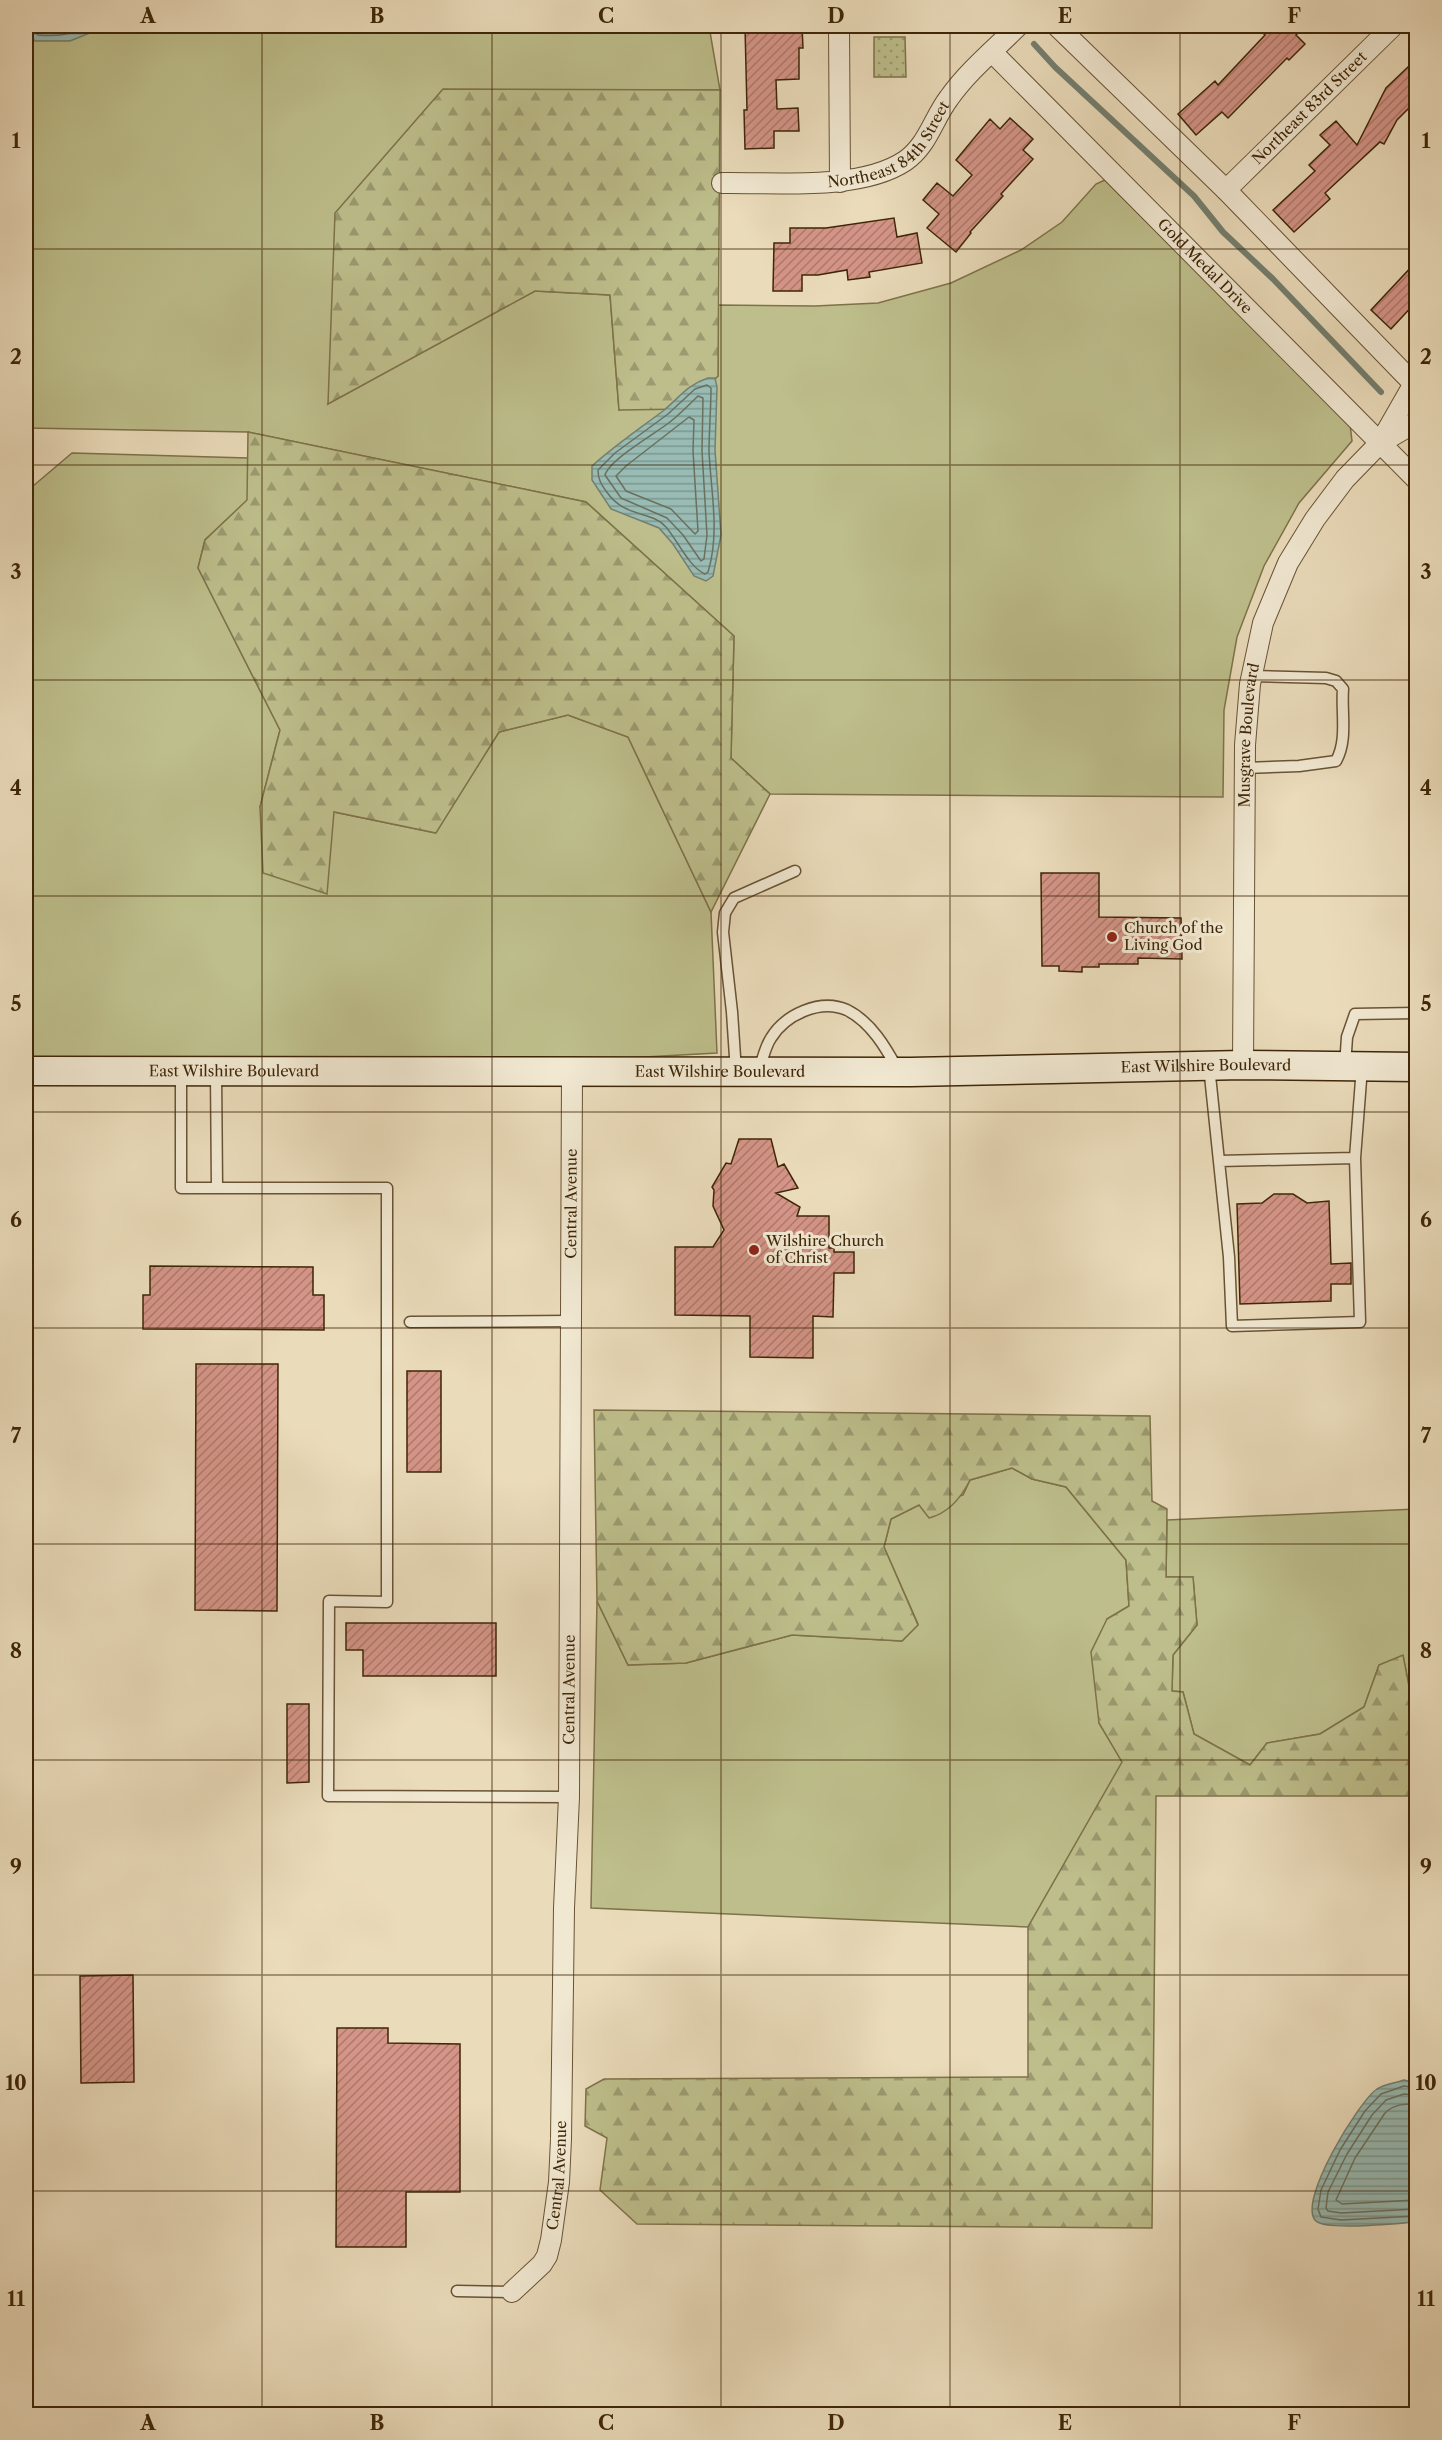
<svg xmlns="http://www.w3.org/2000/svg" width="1442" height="2440" font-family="'Libre Caslon Text',serif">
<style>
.green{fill:#bdbe8b;stroke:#7e7249;stroke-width:1.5}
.forest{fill:url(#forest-firs);stroke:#7e7249;stroke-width:1.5}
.park{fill:url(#park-dots);stroke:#7e7249;stroke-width:1.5}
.water{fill:url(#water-rules);stroke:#747f6f;stroke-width:1.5}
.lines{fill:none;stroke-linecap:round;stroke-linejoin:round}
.shore{stroke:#6b705e;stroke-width:1.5}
.stream{stroke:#747f6f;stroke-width:6}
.building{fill:url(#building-hatch);stroke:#3e2607;stroke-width:1.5}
.lane-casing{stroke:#695334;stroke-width:13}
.street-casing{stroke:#695334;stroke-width:22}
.secondary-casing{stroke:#3e2607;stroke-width:31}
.lane{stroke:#f1e8d2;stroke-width:10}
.street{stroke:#f1e8d2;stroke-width:20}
.secondary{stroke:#f1e8d2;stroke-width:28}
.grid{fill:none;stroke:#3e2607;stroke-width:1.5;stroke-opacity:0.55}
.poi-dot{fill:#8f2418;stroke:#f1e8d2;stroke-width:2}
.labels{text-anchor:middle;stroke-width:6;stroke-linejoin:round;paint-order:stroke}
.street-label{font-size:15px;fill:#3e2607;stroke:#f1e8d2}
.poi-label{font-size:15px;fill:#3e2607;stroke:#f1e8d2;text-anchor:start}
.neatline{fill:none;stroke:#3e2607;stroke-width:2}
.grid-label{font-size:20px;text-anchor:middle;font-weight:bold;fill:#3e2607}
</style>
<defs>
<pattern id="forest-firs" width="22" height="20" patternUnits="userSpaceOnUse" patternTransform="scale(1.5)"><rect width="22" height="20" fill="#bdbe8b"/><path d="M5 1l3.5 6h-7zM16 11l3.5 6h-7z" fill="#9b9a70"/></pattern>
<pattern id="park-dots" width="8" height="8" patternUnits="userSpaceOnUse" patternTransform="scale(1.5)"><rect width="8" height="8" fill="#bdbe8b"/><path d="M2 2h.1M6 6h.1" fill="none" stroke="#9b9a70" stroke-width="1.8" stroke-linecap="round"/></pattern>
<pattern id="water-rules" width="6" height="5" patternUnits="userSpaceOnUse" patternTransform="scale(1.5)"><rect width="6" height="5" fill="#98bbb4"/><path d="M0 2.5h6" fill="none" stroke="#7d9890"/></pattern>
<pattern id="building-hatch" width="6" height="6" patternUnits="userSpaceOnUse" patternTransform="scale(1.5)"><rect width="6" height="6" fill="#d49487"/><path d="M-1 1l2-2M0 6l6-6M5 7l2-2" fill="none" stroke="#ad796c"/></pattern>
</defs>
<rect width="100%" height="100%" fill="#eadbba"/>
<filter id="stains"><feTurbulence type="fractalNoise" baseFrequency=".00333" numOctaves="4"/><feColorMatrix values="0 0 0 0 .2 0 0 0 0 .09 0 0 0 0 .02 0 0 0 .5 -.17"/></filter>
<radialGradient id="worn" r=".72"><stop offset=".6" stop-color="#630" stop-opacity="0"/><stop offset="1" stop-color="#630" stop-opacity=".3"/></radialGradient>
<!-- green -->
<path class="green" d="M26,26H709L720,90H443L328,404L535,291L610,295L619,410L718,376V305L815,306L878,303L951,283L1021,250L1062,222L1096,184L1105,180L1350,424L1352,441L1299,503L1264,566L1237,637L1224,710L1223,797L770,794L731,758L734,636L586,502L248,432L26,428Z
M72,453L248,458V500L205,540L198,568L280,730L260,807L334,812L435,833L499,732L568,715L628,737L711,912L717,1053L571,1061L26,1059V492Z
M1012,1468L1032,1479L1066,1487L1126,1560L1129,1606L1107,1619L1099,1723L1123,1762L1028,1927L591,1908L597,1601L628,1665L686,1663L792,1635L902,1641L918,1624L884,1547L891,1519L919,1505L963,1495L970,1480Z
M1416,1509V1703L1412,1702L1403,1656L1379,1665L1364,1707L1320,1734L1267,1743L1250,1765L1194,1734L1183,1692L1172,1691L1173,1655L1197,1625L1193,1577H1166L1167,1520Z"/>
<!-- forest -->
<path class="forest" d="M443,89L720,90L718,376L687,409L619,410L610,295L535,291L328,404L335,213Z
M248,432L586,502L734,636L731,758L770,794L711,912L628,737L568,715L499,732L436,833L334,812L327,894L263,873L260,807L280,730L198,568L205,540L247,500Z
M594,1410L1150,1416L1152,1501L1167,1509L1166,1577H1193L1197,1625L1173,1655L1172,1691L1183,1692L1194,1734L1250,1765L1267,1743L1320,1734L1364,1707L1379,1665L1403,1655L1412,1702L1416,1703V1796H1156L1152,2228L637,2224L600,2190L607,2138L585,2126L586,2089L604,2079L1028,2077V1927L1122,1762L1099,1723L1091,1652L1107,1619L1129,1606L1126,1560L1066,1487L1032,1479L1012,1468L970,1480C961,1498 949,1513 929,1518L919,1505L891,1519L884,1547L918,1625L902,1641L792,1635L686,1663L628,1665L597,1601Z"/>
<!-- park -->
<path class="park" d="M874,37H905L906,77H874Z"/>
<!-- water -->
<path class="water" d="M26,26H107L70,41H35L26,30Z
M708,378H715L717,387L715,450L721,535L713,576L706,581L694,576L673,544L659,528L611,509L592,480V466C614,446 639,429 663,411C680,397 687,385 708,378Z
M1404,2080L1416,2083V2222C1399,2223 1326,2231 1316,2221C1296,2203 1359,2101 1377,2089C1385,2084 1396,2083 1404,2080Z"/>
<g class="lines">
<!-- shore -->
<path class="shore" d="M26,27L31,28L38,35C59,37 72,34 90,26
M707,385L711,388C711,409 709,431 709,452C711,492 720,533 708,572L705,574C689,567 678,541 666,527C651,510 625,519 606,491C601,484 598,479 598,470L615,453L668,414L695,389Z
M698,396L703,398L702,451L707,535L704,559L701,561L683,535L667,518L621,498L605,475C610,459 656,433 670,422C680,414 689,405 698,396Z
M689,417L694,420L693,451L698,531L695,534L671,509L626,491L616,476L626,466Z
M1416,2088L1404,2086L1381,2094L1365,2111L1340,2150L1321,2190L1318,2209L1321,2217L1341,2220L1416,2216
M1416,2095L1404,2094L1386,2100L1372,2115L1347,2154L1328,2192L1326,2208L1328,2211L1341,2213L1416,2209
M1416,2104C1404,2104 1394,2104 1385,2113L1355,2158L1336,2200L1342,2204L1416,2200"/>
<!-- stream -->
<path class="stream" d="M1034,44L1055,67L1194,196L1223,232L1273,279L1381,392"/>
</g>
<!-- building -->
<path class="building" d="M755,26L802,27L803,48H799V79L776,80L777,109L798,108L799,131H774V148L745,149L744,110H747L745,27Z
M1256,26H1306L1296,35L1305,44L1289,60L1287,58L1228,118L1222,112L1196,135L1178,114L1215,81L1218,85L1265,35Z
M1409,66L1416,74V101L1397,120L1384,144L1380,142L1325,193L1330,199L1294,232L1273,210L1315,171L1309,165L1330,145L1320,135L1336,121L1357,145L1386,88Z
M1010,118L1033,139L1023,150L1033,159L1001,194L1003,196L970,232L971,233L956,252L927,228L939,214L923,200L937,183L953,196L972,175L956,160L990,119L1000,129Z
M894,218L897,237L917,233L922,263L869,272L870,277L848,280L847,270L818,275H802V291H773L774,243H790V228H826Z
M1416,262V302L1391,329L1371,310Z
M1041,873H1099V917L1181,918L1182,959L1138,958V964H1099V967H1082V972L1059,971V966H1042Z
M739,1139H771L778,1167L784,1164L798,1188L776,1193L800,1207L797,1216H829V1248H834V1252H854V1273H834L833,1317L813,1316V1358L750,1357V1316L675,1315V1247H713L724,1230L713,1206L714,1190L712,1187L726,1163L731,1164Z
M1274,1194H1293L1307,1203L1329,1201L1331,1264L1351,1263V1284H1331V1301L1240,1304L1237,1204L1262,1203Z
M150,1266L313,1267V1295H324V1330L143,1329V1295H150Z
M196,1364H278L277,1611L195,1610Z
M407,1371H441V1472H407Z
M346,1623H496V1676H363V1650H346Z
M287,1704H309V1782L287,1783Z
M133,1975L134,2082L81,2083L80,1976Z
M337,2028H388V2043L460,2044V2192H406V2247H336Z"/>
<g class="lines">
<defs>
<path id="lane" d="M1245,768L1299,766L1336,761C1348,740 1341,712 1343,689L1336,681L1326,678L1252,676
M1209,1066L1229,1257L1232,1326L1360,1322L1355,1158L1362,1067
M1345,1066L1347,1037L1355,1014L1416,1013
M759,1069C763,1059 765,1047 771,1038C785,1015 820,998 847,1010C871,1022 886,1048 898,1070
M181,1072V1188H387V1602L329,1601L328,1796L569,1797
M216,1072L217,1188
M736,1072L732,1012L723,932L725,913L734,898L795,871
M1219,1161L1355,1158
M410,1322L571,1321
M457,2291L512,2292"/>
<g id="street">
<path d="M839,26L840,182"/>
<path d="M1057,26L1226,190L1416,386"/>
<path id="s1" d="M992,52L1416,479"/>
<path id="s2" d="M722,183C775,182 860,191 905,161C928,145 933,119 949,98C968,71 995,49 1018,26"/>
<path id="s3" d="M1226,190L1393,26"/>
<path d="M1380,443L1416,422"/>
<path id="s4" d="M1243,1065L1245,745L1250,684L1263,623L1288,563L1315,519L1345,479L1380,443L1416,380"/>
<path id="s5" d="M512,2292L542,2264L547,2256L551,2240L559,2182L561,2139L564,1908L569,1797L572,1073"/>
</g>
<g id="secondary">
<path id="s6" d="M26,1071L911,1072L1243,1065L1416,1067"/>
</g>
</defs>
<!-- lane casing -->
<use href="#lane" class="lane-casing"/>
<!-- street casing -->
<use href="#street" class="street-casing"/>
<!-- secondary casing -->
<use href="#secondary" class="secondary-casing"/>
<!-- lane -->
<use href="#lane" class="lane"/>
<!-- street -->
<use href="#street" class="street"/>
<!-- secondary -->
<use href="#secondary" class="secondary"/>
</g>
<!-- grid -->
<path class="grid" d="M262,26V2414M492,26V2414M721,26V2414M950,26V2414M1180,26V2414M26,249H1416M26,465H1416M26,680H1416M26,896H1416M26,1112H1416M26,1328H1416M26,1544H1416M26,1760H1416M26,1975H1416M26,2191H1416"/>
<!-- markers -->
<g class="poi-dot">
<circle cx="1112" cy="937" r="6"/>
<circle cx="754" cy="1250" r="6"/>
</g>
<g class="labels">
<!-- street labels -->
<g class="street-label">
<text dy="5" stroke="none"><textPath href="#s3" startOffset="117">Northeast 83rd Street</textPath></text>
<text dy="5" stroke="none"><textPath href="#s2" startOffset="182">Northeast 84th Street</textPath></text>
<text dy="5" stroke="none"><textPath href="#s1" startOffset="302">Gold Medal Drive</textPath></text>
<text dy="5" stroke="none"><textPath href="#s4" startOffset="330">Musgrave Boulevard</textPath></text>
<text dy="5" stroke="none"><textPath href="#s6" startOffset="1180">East Wilshire Boulevard</textPath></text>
<text dy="5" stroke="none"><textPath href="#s6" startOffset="208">East Wilshire Boulevard</textPath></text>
<text dy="5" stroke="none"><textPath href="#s6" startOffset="694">East Wilshire Boulevard</textPath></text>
<text dy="5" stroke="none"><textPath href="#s5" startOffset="1104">Central Avenue</textPath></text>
<text dy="5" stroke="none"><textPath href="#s5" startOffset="618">Central Avenue</textPath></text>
<text dy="5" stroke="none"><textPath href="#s5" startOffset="132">Central Avenue</textPath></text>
</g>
<!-- poi labels -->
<g class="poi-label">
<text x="1124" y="933">Church of the<tspan x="1124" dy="17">Living God</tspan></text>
<text x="766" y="1246">Wilshire Church<tspan x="766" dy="17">of Christ</tspan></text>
</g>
</g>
<!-- margin -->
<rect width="1442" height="2440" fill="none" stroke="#eadbba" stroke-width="66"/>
<rect x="33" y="33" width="1376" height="2374" class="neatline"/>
<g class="grid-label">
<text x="148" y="23">A</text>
<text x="377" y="23">B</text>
<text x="606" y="23">C</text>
<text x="836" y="23">D</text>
<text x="1065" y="23">E</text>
<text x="1294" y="23">F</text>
<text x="16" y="148">1</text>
<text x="1426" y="148">1</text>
<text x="16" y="364">2</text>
<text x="1426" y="364">2</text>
<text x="16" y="579">3</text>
<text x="1426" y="579">3</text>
<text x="16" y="795">4</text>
<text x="1426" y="795">4</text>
<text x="16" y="1011">5</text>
<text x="1426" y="1011">5</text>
<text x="16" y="1227">6</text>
<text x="1426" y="1227">6</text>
<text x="16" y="1443">7</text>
<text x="1426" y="1443">7</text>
<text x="16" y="1658">8</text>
<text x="1426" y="1658">8</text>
<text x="16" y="1874">9</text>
<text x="1426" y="1874">9</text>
<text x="16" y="2090">10</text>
<text x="1426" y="2090">10</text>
<text x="16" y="2306">11</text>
<text x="1426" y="2306">11</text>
<text x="148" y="2430">A</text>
<text x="377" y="2430">B</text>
<text x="606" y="2430">C</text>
<text x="836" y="2430">D</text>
<text x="1065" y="2430">E</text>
<text x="1294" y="2430">F</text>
</g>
<rect width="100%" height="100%" filter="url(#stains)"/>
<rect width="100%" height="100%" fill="url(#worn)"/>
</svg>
